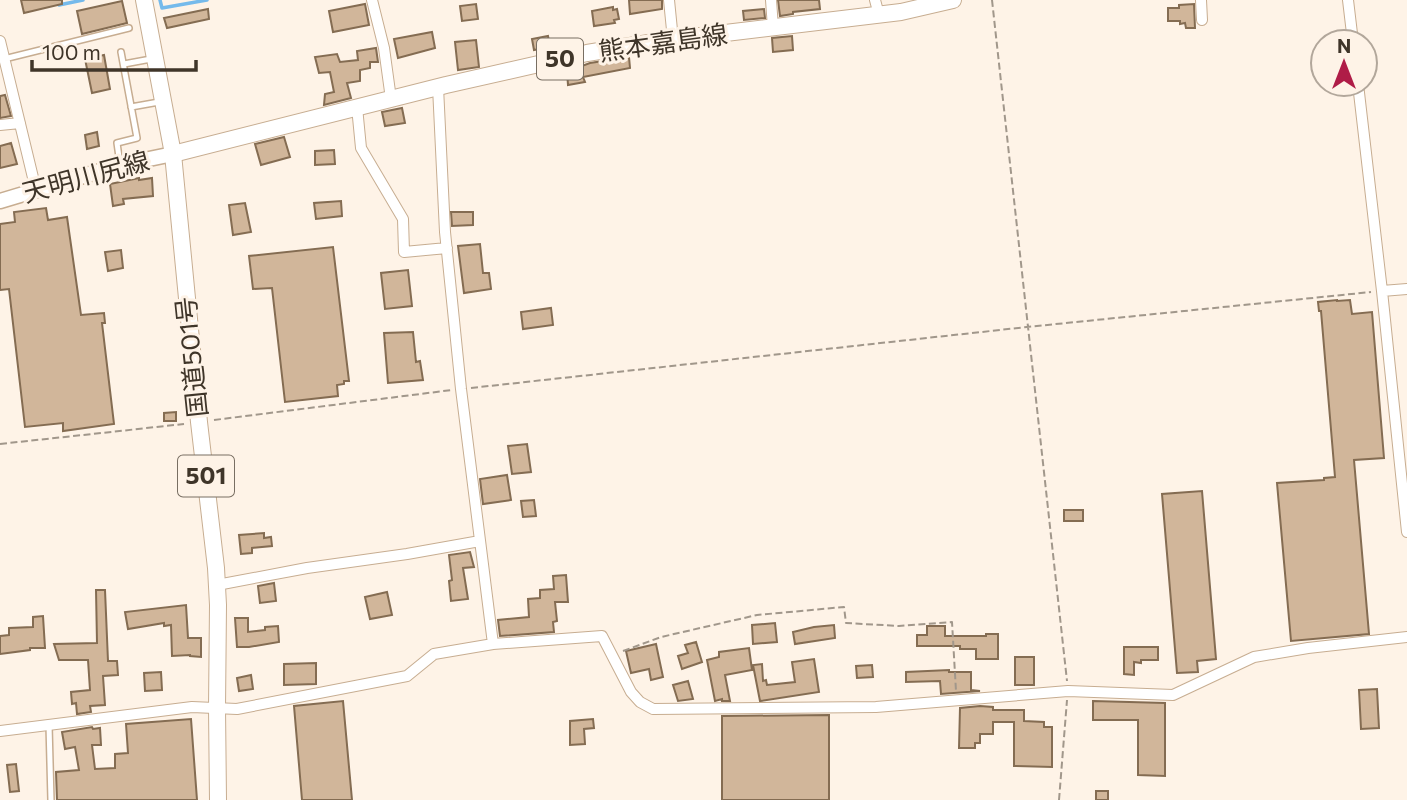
<svg xmlns="http://www.w3.org/2000/svg" width="1407" height="800" font-family="Commissioner,'Noto Sans JP',sans-serif">
<style>
.lines{fill:none;stroke-linecap:round;stroke-linejoin:round}
.stream{stroke:#75baeb;stroke-width:3.5}
.building{fill:#d1b69a;stroke:#846c52;stroke-width:2}
.service-casing{stroke:#c7ad91;stroke-width:8}
.minor-casing{stroke:#c7ad91;stroke-width:12}
.secondary-casing{stroke:#c7ad91;stroke-width:17}
.primary-casing{stroke:#c7ad91;stroke-width:18}
.trunk-casing{stroke:#c7ad91;stroke-width:18}
.path{stroke:#a1978b;stroke-width:2;stroke-dasharray:7 3.5;stroke-linecap:butt}
.service{stroke:#fff;stroke-width:5}
.minor{stroke:#fff;stroke-width:10}
.secondary{stroke:#fff;stroke-width:14}
.primary{stroke:#fff;stroke-width:16}
.trunk{stroke:#fff;stroke-width:16}
.labels{text-anchor:middle;stroke-width:6;stroke-linejoin:round;paint-order:stroke}
.shield{fill:#fef3e7;stroke:#786e62;stroke-width:2}
.shield-label{font-size:24px;font-weight:bold;fill:#3f3529}
.street-label{font-size:26px;fill:#3f3529;stroke:#fef3e7}
</style>
<rect width="100%" height="100%" fill="#fef3e7"/>
<g class="lines">
<!-- stream -->
<path class="stream" d="M57,0L59,5L83,0
M160,0L162,8L207,0"/>
</g>
<!-- building -->
<path class="building" d="M21,0H62V4L24,13Z
M629,0H662V9L630,14Z
M778,0H819L820,9L793,12V14L780,16Z
M122,1L127,23L82,34L77,11Z
M365,4L369,25L333,32L329,11Z
M476,4L478,19L462,21L460,6Z
M1194,4L1195,28H1186L1185,23L1180,24V21H1168V8H1179V5Z
M613,7V10L617,9L619,19L614,20L615,23L594,26L592,11Z
M208,9L209,19L167,28L164,18Z
M764,9L765,18L744,20L743,11Z
M432,32L435,48L398,58L394,39Z
M548,36L550,47L534,50L532,39Z
M792,36L793,50L773,52L772,38Z
M476,40L479,67L458,70L455,42Z
M376,48L378,62H370V68L360,70V81L347,83L351,98L324,105L325,94L334,92L330,72L319,73L315,57L337,54L340,62L358,60L357,51Z
M104,55L110,89L92,93L85,59Z
M629,57L630,68L583,77L585,82L568,85L567,71L580,69L579,67L590,63Z
M5,95L11,116L0,118V96Z
M402,108L405,123L385,126L382,112Z
M97,132L99,146L87,149L85,135Z
M284,137L290,157L261,165L255,144Z
M11,143L17,164L0,168V146Z
M334,150L335,164L315,165V151Z
M139,178V180L152,178L153,196L123,199L124,204L113,206L110,184Z
M341,201L342,216L316,219L314,203Z
M245,203L251,232L233,235L229,205Z
M46,208L48,220L67,217L81,315L104,313L105,323H102L114,424L63,431V423L25,427L9,289L0,290V224L15,222L14,212Z
M451,212H473V225L452,226Z
M480,244L483,273H489L491,289L464,293L458,246Z
M333,247L349,381H344V384L337,385L338,396L285,402L272,288L253,289L249,256Z
M121,250L123,268L108,271L105,252Z
M408,270L412,306L385,309L381,273Z
M1337,300V301L1350,300L1352,314L1372,312L1384,458L1354,460L1369,634L1291,641L1277,483L1324,480V478L1335,477L1321,311H1319L1318,302Z
M551,308L553,325L523,329L521,312Z
M413,332L416,362L420,361L423,380L388,383L384,333Z
M176,412V421H164V413Z
M527,444L531,472L512,474L508,446Z
M507,475L511,500L483,504L480,479Z
M1202,491L1216,659L1197,661L1198,672L1177,673L1162,494Z
M534,500L536,516L523,517L521,501Z
M1064,510H1083V521H1064Z
M264,533V538L271,537L272,546L252,548V553L241,554L239,535Z
M470,552L474,567L463,568L468,599L451,601L449,581L452,580L449,555Z
M566,575L568,602H555L557,621L553,622L554,632L500,636L498,620L529,617L528,599L540,598V590L554,589L553,576Z
M274,583L276,601L260,603L258,586Z
M96,590H105L108,661H117L118,675L103,676L105,705L90,706L91,712L77,714L76,703L72,704L71,692L90,690L88,660H59L54,644L97,643Z
M387,592L392,615L370,619L365,597Z
M186,605L188,638H201V657L190,656V655L172,656L171,625L164,626V623L128,629L125,612Z
M43,616L45,648H30V650L0,654V636L9,635V628L33,627V617Z
M235,618H248V632L265,630V627L278,626L279,642L249,647H237Z
M775,623L777,642L753,644L752,625Z
M834,625L835,638L795,644L793,632L814,627Z
M927,626H945V636H986V634H998V659H976V649H960V646H917V635H927Z
M696,642L702,662L682,669L678,656L688,653L685,645Z
M656,644L663,677L651,680L649,669L631,673L626,651Z
M1124,647H1158V660H1141V663L1134,662V675L1124,674Z
M749,648L752,670L725,675L730,701H722V699L715,701L707,660L719,657V652Z
M1015,657H1034V685H1015Z
M814,659L819,692L760,701L753,665L762,664L763,681L766,680L767,685L795,682L792,662Z
M316,663V684L284,685V664Z
M872,665L873,677L857,678L856,666Z
M949,670V672H971V690L980,691L941,694L940,681L906,682V672Z
M161,672L162,690L145,691L144,673Z
M251,675L253,689L239,691L237,678Z
M688,681L693,699L678,701L673,685Z
M1377,689L1379,728L1361,729L1359,690Z
M343,701L352,800H302L294,706Z
M1093,701L1165,703V776L1138,775V720H1093Z
M980,706L993,707V710H1024V721L1044,722V727H1052V767L1014,766V722H993V734H980V743H975V748H959L960,708Z
M829,715V800H722V716Z
M191,719L197,800H57L56,772L79,770L75,747L65,749L62,732L92,727L93,729L100,728L101,745H92L95,769L115,768V754L128,753L126,724Z
M593,719L594,728L584,729L585,744L570,745V721Z
M16,764L19,791L10,792L7,765Z
M1096,791H1108V800H1096Z"/>
<g class="lines">
<defs>
<path id="service" d="M4,59L129,28
M124,64L151,59
M131,107L159,102
M120,164L117,143L137,138L121,52
M49,725L51,800"/>
<path id="minor" d="M372,0L384,48L391,99
M669,0L673,40
M771,0L773,28
M875,0L879,15
M1201,0L1202,20
M1348,0L1353,42
M0,41L36,190
M1358,84L1382,291L1407,532
M438,87L445,232L461,389L493,644
M357,107L361,148L403,219L404,252L447,248
M0,125L20,123
M1382,291L1407,289
M217,585L307,568L407,554L480,541
M0,731L192,707L237,709L407,676L434,654L493,644L602,636L631,692L640,702L653,709L876,707L1068,691L1173,695L1254,657L1308,648L1407,637"/>
<path id="secondary" d="M0,201L120,165L173,154"/>
<path id="primary" d="M173,154L446,85L587,53L667,40L901,12L953,0"/>
<path id="trunk" d="M144,0L173,154L199,422L216,568L218,605L217,708L218,800"/>
</defs>
<!-- service casing -->
<use href="#service" class="service-casing"/>
<!-- minor casing -->
<use href="#minor" class="minor-casing"/>
<!-- secondary casing -->
<use href="#secondary" class="secondary-casing"/>
<!-- primary casing -->
<use href="#primary" class="primary-casing"/>
<!-- trunk casing -->
<use href="#trunk" class="trunk-casing"/>
<!-- path -->
<path class="path" d="M992,0L1067,681
M471,388L1027,327L1371,292
M214,420L452,390
M0,444L184,424
M623,651L661,637L757,615L844,607L846,623L899,626L952,622L956,691
M1059,800L1067,700"/>
<!-- service -->
<use href="#service" class="service"/>
<!-- minor -->
<use href="#minor" class="minor"/>
<!-- secondary -->
<use href="#secondary" class="secondary"/>
<!-- primary -->
<use href="#primary" class="primary"/>
<!-- trunk -->
<use href="#trunk" class="trunk"/>
</g>
<g class="labels">
<!-- shield labels -->
<g class="shield">
<rect x="537" y="38.5" width="46" height="41" rx="5"/>
<rect x="178" y="455.5" width="56" height="41" rx="5"/>
</g>
<g class="shield-label">
<text x="560" y="67">50</text>
<text x="206" y="484">501</text>
</g>
<!-- street labels -->
<g class="street-label">
<text transform="translate(663 43) rotate(-8)" y="9">熊本嘉島線</text>
<text transform="translate(86 177) rotate(-15)" y="9">天明川尻線</text>
<text transform="translate(192 357) rotate(-96)" y="9">国道501号</text>
</g>
</g>
<!-- north arrow -->
<g transform="translate(1344 63)"><circle r="33" fill="#fef3e7" stroke="#b2a79b" stroke-width="2"/>
<path d="M0-5L12 26L0 18L-12 26Z" fill="#af1c47"/>
<text y="-10" font-size="19" font-weight="bold" text-anchor="middle" fill="#3f3529">N</text>
</g>
<!-- scale -->
<path d="M32 60v10h164v-10" fill="none" stroke="#3f3529" stroke-width="3.5"/>
<text x="42" y="60" font-size="21" fill="#3f3529" stroke="#fef3e7" stroke-width="5" paint-order="stroke">100 m</text>
</svg>
